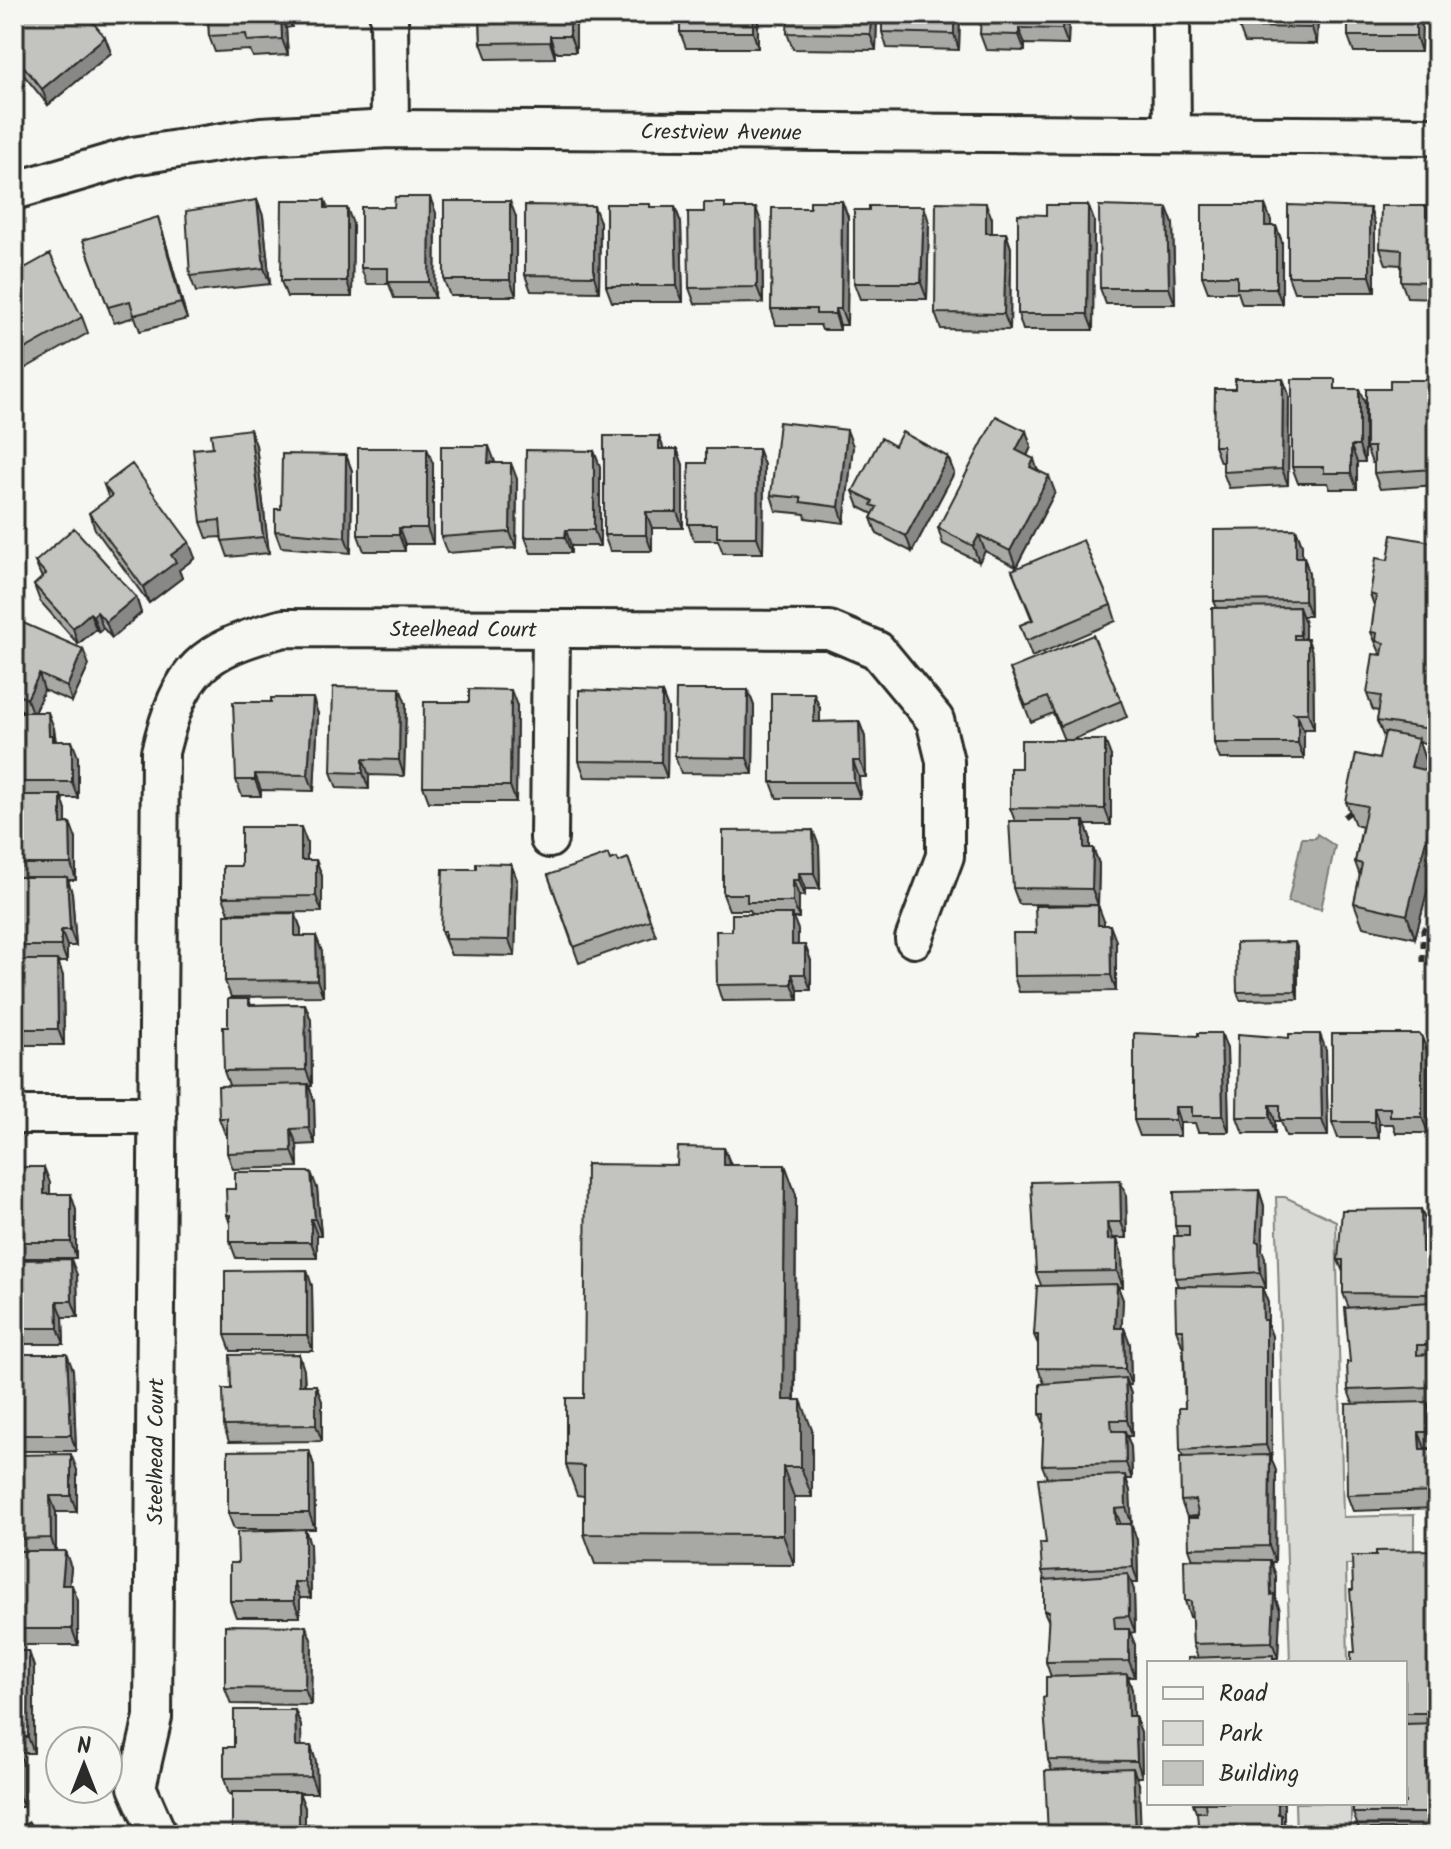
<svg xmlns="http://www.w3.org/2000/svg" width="1451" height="1849" font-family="Kalam,sans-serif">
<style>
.green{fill:#d9d9d5;stroke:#828280;stroke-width:2}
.water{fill:#aeaeab;stroke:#7a7a78;stroke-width:2}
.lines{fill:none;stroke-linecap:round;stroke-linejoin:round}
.minor-casing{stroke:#2b2b2b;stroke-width:42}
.path{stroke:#2b2b2b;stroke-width:5;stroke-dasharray:8 6;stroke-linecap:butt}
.minor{stroke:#f6f6f2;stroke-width:36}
.wall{fill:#a8a8a5;stroke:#2b2b2b;stroke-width:2}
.shaded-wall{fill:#888886;stroke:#2b2b2b;stroke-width:2}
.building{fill:#c3c3c0;stroke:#2b2b2b;stroke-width:2}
.labels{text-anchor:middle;stroke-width:7;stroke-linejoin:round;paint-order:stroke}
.street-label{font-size:22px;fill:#2b2b2b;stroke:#f6f6f2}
</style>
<rect width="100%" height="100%" fill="#f6f6f2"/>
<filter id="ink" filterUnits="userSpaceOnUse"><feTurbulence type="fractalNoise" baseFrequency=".0125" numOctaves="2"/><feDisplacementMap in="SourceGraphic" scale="16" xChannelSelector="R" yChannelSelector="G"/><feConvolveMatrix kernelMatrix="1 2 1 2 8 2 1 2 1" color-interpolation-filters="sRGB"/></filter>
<g filter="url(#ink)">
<!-- green -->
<path class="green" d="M1276,1197H1285L1336,1221L1343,1517L1414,1515V1562L1346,1565L1348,1663H1290Z
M1295,1803H1351V1835H1296Z"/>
<!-- water -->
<path class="water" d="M1317,834L1335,846L1321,909L1288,902L1302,838H1316Z"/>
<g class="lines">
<defs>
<g id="minor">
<path d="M389,14L390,129"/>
<path d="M1168,14L1171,24L1172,134"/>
<path id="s1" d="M14,191L133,156L261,136L390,129L1437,136"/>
<path d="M549,839L551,631"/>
<path d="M14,1115H158"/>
<path id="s2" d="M158,1835L137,1787L153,1717L160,752C181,668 201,650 284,628L829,630L877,650L935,720L945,761V856L914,939"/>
</g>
</defs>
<!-- minor casing -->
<use href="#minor" class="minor-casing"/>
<!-- path -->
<path class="path" d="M1344,817L1353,810
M1429,892L1437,894
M1423,962V930L1437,912"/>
<!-- minor -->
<use href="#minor" class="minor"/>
</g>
<!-- wall -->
<path class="wall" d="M208,14H291L292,27L286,28L288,55L253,57L250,50L215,52L209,36Z
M480,14H575L576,18V52H555V58L487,59L481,43Z
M758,14V48H686L680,32Z
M877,14L876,50L793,49L787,33Z
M882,14H960L959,50L887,48L882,32Z
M1069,14L1068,45L1025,44V51L986,50L980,34Z
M1318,14L1317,44L1245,43L1239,27Z
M1422,14L1421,52H1354L1348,36Z
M14,24L105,37L111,53L48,105L14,63Z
M257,200L263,216L270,284L196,292L190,276Z
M325,200L328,208L353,224L352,297H287L281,281Z
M842,201L848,217L847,325H840V330H822L820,325H776L771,309L810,208Z
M1088,205L1094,221L1093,330H1023L1018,314L1046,215Z
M1265,205L1271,221V226H1276L1282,242V304H1242L1238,292H1208L1202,276Z
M1426,206L1430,217H1437V298L1407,297L1401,281V265L1386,264L1380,248Z
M394,207L436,213L435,298H394L389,284H367L361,268Z
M651,207H675L681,223L683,302H612L606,286Z
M726,208L762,224L763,303L695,304L689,288L704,212Z
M1167,208L1173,224L1175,304H1106L1100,288Z
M516,217V296H450L444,280Z
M992,219V233H1006L1011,248L1010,330L941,329L935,313Z
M600,222L599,292L531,291L525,275Z
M929,222L927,299H860L854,283Z
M1375,224V292H1294L1288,276Z
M163,233L187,319L140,331L135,317L114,323L83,240Z
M14,274L82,317L88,333L17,373L14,368V286L17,285Z
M1283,379L1289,395L1288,485L1229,488L1223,472V462H1220L1214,446L1235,389Z
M1437,388V485L1380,489L1374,473V463H1372L1366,447Z
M1338,389H1359L1365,404V462H1357V489H1330L1328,483H1298L1292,467Z
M1026,431L1031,447L1027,456L1055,492L1016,567L985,551L979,562L943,544L938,528Z
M256,445L269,553L228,557L221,537L207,538L201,522L213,447Z
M853,446L844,523L806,518L805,514L776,511L771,495Z
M895,446L948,457L954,473L912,552L877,534L871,518L873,514L859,507L853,491Z
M664,449H677L683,465V528H652V551H610L604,535Z
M758,449L764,465L763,553H723L718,540H694L688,524L706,463Z
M594,451L600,467V546H571V553H531L525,537Z
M346,455L352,471L351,553L281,547L275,531L281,509Z
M494,463L517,479L516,548L447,553L441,537Z
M433,464V544H405V551H364L358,535Z
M104,485L195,558L179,570L182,578L149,603L95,529L89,513L109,499Z
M1296,529L1302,545V557H1304L1309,573L1310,616H1302L1305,623V639L1313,655L1314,729H1302L1304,732V759H1220L1214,743L1217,608L1214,601Z
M1437,543V745L1419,742L1426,763L1425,770L1437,773V854L1415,938L1363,927L1354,903L1360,876L1355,862L1362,827L1355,825L1346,802L1379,759L1384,737L1377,721L1379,711L1373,710L1367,694L1381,655L1371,632L1375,608L1370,594L1388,560Z
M35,562L136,597L141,613L112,638L103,628L99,632L96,629L78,644L40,601L34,585L42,578Z
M1012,570L1111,605L1116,621L1032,657L1020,625L1032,620Z
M14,619L89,665L72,702L44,690L35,712L54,728L56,741L78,757V798H62L66,811V823H70L76,839V880H68L72,893L76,946H67V962H58L63,976L64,1045H14V712H26L14,707Z
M1010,669L1121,701L1127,717L1072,740L1111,756V825H1085L1090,837V848H1093L1099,864L1098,905L1019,904L1013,888L1015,821L1010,808L1021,768L1064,740L1053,713L1031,722Z
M748,690L754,706L753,774L681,773L675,757Z
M662,693L668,709L667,778L585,777L579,761Z
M406,704L404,776L369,775V789L337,788L331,772Z
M517,706L516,802H429L423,786Z
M820,709V722L859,721L865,737L866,777H859L860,798H777L771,782Z
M318,714L314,791L261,790V796H242L236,780Z
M307,843V860H316L322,876V912L229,913L223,897L241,866Z
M819,846L820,889H805V896H799V918H793L798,930V945H805L811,961V990H798V1000L722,1001L717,985L732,931L752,914L750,910H729L723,894Z
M628,858L656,936L579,963L548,875L610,860L619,862Z
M511,864L517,880L515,956L451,955L441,931L476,869Z
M1098,905L1104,925L1116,941V991L1019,992L1014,976L1036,933Z
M295,913L301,929V936H316L322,952L323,996L231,997L225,981Z
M1298,950V999L1240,1000L1237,992Z
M249,999L251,1005L305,1004L311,1020L312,1086H309L314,1100L315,1144L297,1145L298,1167L233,1169L227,1153V1134H225L219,1118L229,1085L224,1071L228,1027Z
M1221,1033L1227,1049L1229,1132H1198L1195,1123H1180V1136H1140L1134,1120L1198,1036Z
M1326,1050L1328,1136H1286L1281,1121H1275V1133H1243L1237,1117Z
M1428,1053V1133H1396L1393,1124H1379V1138H1338L1332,1122Z
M724,1148L731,1165H785L796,1195L795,1400L812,1430V1497H794V1565L595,1564L584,1534V1496L577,1495L566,1465L584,1398L677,1165Z
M14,1167L50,1183V1194L76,1210V1258H14Z
M317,1188L321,1235H317V1258H236L230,1242V1224L227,1215Z
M1259,1190L1264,1206L1262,1250L1265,1258L1266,1288H1262L1268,1303V1326L1272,1336V1461L1276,1471L1275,1562H1271L1276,1576V1600L1280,1610L1278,1658H1274L1276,1663H1188L1198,1658L1193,1644L1192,1617H1190L1185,1601L1193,1559L1189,1548L1198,1516L1187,1517L1181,1501L1183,1457L1180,1450L1185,1408L1183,1345H1182L1176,1329L1178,1286L1175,1278L1178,1236L1175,1226Z
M1126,1195L1127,1238H1113V1239H1117L1122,1255L1123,1287H1118L1123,1300L1121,1328H1124L1130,1344L1131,1385H1128L1131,1394L1132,1436H1127L1131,1447L1132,1479H1126L1130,1491L1131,1524L1137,1540L1138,1583H1131L1134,1590L1135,1632L1130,1633L1135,1645V1677H1128L1132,1690L1133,1716L1141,1732L1142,1777H1136L1139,1784L1052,1771L1048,1760L1046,1697L1051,1677L1046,1662L1049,1622L1044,1611L1045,1580L1042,1571L1046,1543L1047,1478L1042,1465L1044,1424L1040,1414L1044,1383L1038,1368V1344L1034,1335L1041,1285L1036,1272Z
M1421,1209L1427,1225L1428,1252L1434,1268L1435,1310H1433L1436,1318L1437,1361H1433L1436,1370L1437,1403L1428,1404L1433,1418V1448H1425V1449L1437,1455V1508L1353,1511L1347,1495L1353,1404L1348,1390L1350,1362L1349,1308L1343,1293V1272L1338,1260Z
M14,1260L77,1275L78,1317H63L64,1344H14Z
M312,1286L313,1351H231L225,1335Z
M14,1354L73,1370L76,1451H14Z
M304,1370L305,1385L322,1401V1441L229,1442L224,1426L231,1389Z
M309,1450L314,1466L315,1529H305L310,1545L311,1598H300V1617H236L230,1601L238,1563L291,1529H234L228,1513Z
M14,1455L77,1470V1512H56V1551L71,1567L69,1585L78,1601V1645H14Z
M1437,1550V1779H1432V1782H1437V1829H1359L1353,1813L1405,1803V1663L1355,1652L1353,1590L1376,1556Z
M312,1642L311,1705L231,1704L225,1688Z
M14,1651L34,1667V1753H20L23,1763V1807H14Z
M295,1710L301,1726V1746H311L316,1762L317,1793H299L305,1808V1824H313L317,1835H222L232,1831V1794H229L224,1778L234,1747Z
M1193,1803H1284V1822L1287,1830L1206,1812H1196Z"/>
<!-- shaded-wall -->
<path class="shaded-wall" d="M281,14L286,28L288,55L282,39Z
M287,14H291L292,27Z
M570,14H575L576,18V52L570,36Z
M753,14H758V48L753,32Z
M871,14H877L876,50L870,34Z
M954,14H960L959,50L954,34Z
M1063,14H1069L1068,45L1062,29Z
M1312,14H1318L1317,44L1312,28Z
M1416,14H1422L1421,52L1416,36Z
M1019,28L1025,44V51L1019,35Z
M550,36L555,52V58L550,42Z
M105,37L111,53L48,105L42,89Z
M430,197L436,213L435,298L429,282Z
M257,200L263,216L270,284L264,268Z
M510,201L516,217V296L510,280Z
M842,201L848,217L847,325L841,309Z
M986,203L992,219V248L986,233Z
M1088,205L1094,221L1093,330L1087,314Z
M1265,205L1271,221V242L1265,226Z
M594,206L600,222L599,292L594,276Z
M924,206L929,222L927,299L921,283Z
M675,207L681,223L683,302L677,286Z
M347,208L353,224L352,297L347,281Z
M756,208L762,224L763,303L757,287Z
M1167,208L1173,224L1175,304L1169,288Z
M1370,208L1375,224V292L1370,276Z
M158,217L163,233L187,319L181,303Z
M1276,226L1282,242V304L1276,288Z
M1006,233L1011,248L1010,330L1004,314Z
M835,309L840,325V330L835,314Z
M1283,379L1289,395L1288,485L1282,469Z
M1434,380L1437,388V476L1434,469Z
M14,382L20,398L14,404Z
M1359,389L1365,404V462L1359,446Z
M250,429L256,445L269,553L263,537Z
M847,430L853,446L844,523L839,507Z
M1026,431L1031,447L1022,466L1016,450Z
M659,436L665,452L659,449Z
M489,446L495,462L488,463Z
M1351,446L1357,462V489L1351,473Z
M427,448L433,464V544L427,528Z
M677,449L683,465V528L677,512Z
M758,449L764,465L763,553L757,537Z
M594,451L600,467V546L594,530Z
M346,455L352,471L351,553L345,537Z
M948,457L954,473L912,552L906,536Z
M1034,459L1039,475L1030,467Z
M511,463L517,479L516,548L510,532Z
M1049,476L1055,492L1016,567L1010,551Z
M646,512L652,528V551L646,535Z
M399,528L405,544V551L399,535Z
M1296,529L1302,545V573L1296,557Z
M566,530L571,546V553L565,537Z
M979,535L985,551L979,562L973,546Z
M189,542L195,558L179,570L182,578L149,603L143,587L171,555Z
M1304,557L1309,573L1310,616L1304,600Z
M136,597L141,613L112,638L106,622Z
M1299,607L1305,623V651L1300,635Z
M97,612L103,628L99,632L93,616Z
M90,613L96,629L78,644L73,628Z
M1308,639L1313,655L1314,729L1308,713Z
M83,649L89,665L72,702L67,687Z
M39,674L44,690L33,715L27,699Z
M400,688L406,704L404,776L399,760Z
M511,690L517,706L516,802L510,786Z
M748,690L754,706L753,774L747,758Z
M662,693L668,709L667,778L661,762Z
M814,693L820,709V738L814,722Z
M313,698L318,714L314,791L308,775Z
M48,712L54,728V737L59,751L49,735Z
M1298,716L1304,732V759L1298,743Z
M859,721L865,737L866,777L860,761Z
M1418,739L1426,763L1420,791L1411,767Z
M1105,740L1111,756V825L1105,809Z
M72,741L78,757V798L72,782Z
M363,759L369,775V789L363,773Z
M853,761L859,777L860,798L854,782Z
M255,774L261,790V796L255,780Z
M1437,775V854L1415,938L1407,915Z
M61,795L66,811V840L61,824Z
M1084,821L1090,837V864L1084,848Z
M70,823L76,839V880L71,864Z
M301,827L307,843V876L301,860Z
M813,830L819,846L820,889L814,873Z
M1093,848L1099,864L1098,905L1092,889Z
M316,860L322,876V912L316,896Z
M511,864L517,880L515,956L509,940Z
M799,873L805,889V896L799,880Z
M67,877L72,893L76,946L70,930Z
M793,880L799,896V918L793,902Z
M1098,905L1104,921V941L1098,925Z
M295,913L301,929V952L295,936Z
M792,914L798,930V961L792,945Z
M1110,925L1116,941V991L1111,975Z
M61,930L67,946V962L61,946Z
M316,936L322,952L323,996L317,980Z
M1295,942L1298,950V999L1296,991Z
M805,945L811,961V990L805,974Z
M57,960L63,976L64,1045L58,1029Z
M792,974L798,990V1000L792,984Z
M305,1004L311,1020L312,1086L306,1070Z
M1221,1033L1227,1049L1229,1132L1223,1116Z
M1320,1034L1326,1050L1328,1136L1322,1120Z
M1422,1037L1428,1053V1133L1422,1117Z
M308,1084L314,1100L315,1144L309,1128Z
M1270,1105L1275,1121V1133L1270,1117Z
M1175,1107L1180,1123V1136L1175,1120Z
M1374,1108L1379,1124V1138L1374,1122Z
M291,1129L297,1145L298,1167L292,1151Z
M724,1148L735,1178L724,1165Z
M785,1165L796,1195L794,1430L783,1400Z
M44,1167L50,1183V1210L44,1194Z
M311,1172L317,1188L321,1235L315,1219Z
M1120,1180L1126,1195L1127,1238L1121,1222Z
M1259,1190L1264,1206L1262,1250L1265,1258L1266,1288L1260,1272L1256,1242Z
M71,1194L76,1210V1258L71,1242Z
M1421,1209L1427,1225L1428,1268L1422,1252Z
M311,1219L317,1235V1258L311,1242Z
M1107,1222L1113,1238L1114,1256L1108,1240Z
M1117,1239L1122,1255L1123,1287L1117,1271Z
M1428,1252L1434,1268L1435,1310L1429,1294Z
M71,1259L77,1275L78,1317L72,1301Z
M307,1270L312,1286L313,1351L307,1335Z
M1117,1284L1123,1300L1121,1344L1115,1328Z
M1262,1287L1268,1303V1326L1272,1336V1461L1266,1445Z
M57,1301L63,1317L64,1344L58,1328Z
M1430,1302L1436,1318L1437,1359L1432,1345Z
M1124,1328L1130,1344L1131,1385L1125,1369Z
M67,1354L73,1370L76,1451L71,1435Z
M299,1354L304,1370L305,1401L299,1385Z
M1430,1354L1436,1370L1437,1402L1432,1387Z
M1125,1378L1131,1394L1132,1436L1127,1420Z
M316,1385L322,1401V1441L316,1425Z
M801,1400L812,1430V1497L801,1467Z
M1427,1402L1433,1418V1448L1428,1432Z
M1125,1431L1131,1447L1132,1479L1126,1463Z
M1419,1432L1425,1448V1453L1420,1449Z
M1435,1449L1437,1455V1495L1436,1492Z
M309,1450L314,1466L315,1529L309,1513Z
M71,1454L77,1470V1512L71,1496Z
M1270,1455L1276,1471L1275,1562L1269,1546Z
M783,1467L794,1497V1565L783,1535Z
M1125,1475L1130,1491L1132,1524L1126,1508Z
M50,1496L56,1512V1554L51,1538Z
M1115,1509L1121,1525L1116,1524Z
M1131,1524L1137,1540L1138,1583L1133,1567Z
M305,1529L310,1545L311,1598L305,1582Z
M65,1551L71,1567L68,1601L62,1585Z
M1270,1560L1276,1576V1600L1280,1610L1278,1658L1272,1642Z
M1128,1574L1134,1590L1135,1632L1129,1616Z
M294,1582L300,1598V1617L294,1601Z
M72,1585L78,1601V1645L72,1629Z
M1432,1593L1437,1607V1679L1434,1671Z
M306,1626L312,1642L311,1705L305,1689Z
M1129,1629L1135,1645V1677L1129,1661Z
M29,1651L34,1667V1753L28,1737Z
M1127,1674L1132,1690L1134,1732L1128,1716Z
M295,1710L301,1726L302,1762L296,1746Z
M1135,1716L1141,1732L1142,1777L1137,1761Z
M311,1746L316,1762L317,1793L311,1777Z
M17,1747L23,1763V1807L17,1791Z
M1426,1763L1432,1779L1433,1798L1427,1782Z
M1133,1768L1139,1784L1141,1835H1136Z
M299,1792L305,1808V1835L299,1824Z
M1278,1803H1284V1822L1287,1830V1835H1281L1278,1814Z"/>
<!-- building -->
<path class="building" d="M26,14H86L105,37L42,89L14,54V24Z
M208,14H281L282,39L247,41L246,34L209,36Z
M480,14H570V36H550V42L481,43Z
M680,14H753V32H680Z
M788,14H871L870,34L787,33Z
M882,14H954V34L882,32Z
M981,14H1063L1062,29L1019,28V35L980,34Z
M1240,14H1312V28L1239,27Z
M1348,14H1416V36H1348Z
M1435,14H1437V29H1434Z
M395,197H430L429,282H388V268H361V207H394Z
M257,200L264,268L190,276L186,211Z
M282,200H325V208H347V281H281Z
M444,201H510V280H444Z
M810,201H842L841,309H835V314H816V309H771L772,208H810Z
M936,202L986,203V233H1006L1004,314L935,313Z
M704,203H725V208H756L757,287L689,288L688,212H704Z
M606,204H650V207H675L677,286H606Z
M525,205L594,206V276L525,275Z
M1046,205H1088L1087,314H1018V214L1046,215Z
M1202,205H1265V226H1276V288H1237V276H1202Z
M1288,205L1370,208V276H1288Z
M869,206H924L921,283H854V210H869Z
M1099,206L1167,208L1169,288H1100Z
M1381,206H1426V217H1437V282L1401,281L1402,250L1380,248Z
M158,217L181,303L134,315L130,301L108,307L83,240Z
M50,254L82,317L14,355V286L19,284L14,274Z
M1235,379H1283L1282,469L1223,472V446H1214L1215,389H1235Z
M1292,379H1335V389H1359V446H1351V473H1324V467H1292Z
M1390,380H1434V469L1374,473V447H1366V389H1390Z
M996,416L1026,431L1016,450L1034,459L1030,467L1049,476L1010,551L979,535L973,546L938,528Z
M779,422L847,430L839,507L801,502V498L771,495Z
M250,429L263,537L222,541L220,520L201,522L193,449L213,447L211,434Z
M902,432L948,457L906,536L871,518L877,507L871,505L873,501L853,491L881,438L895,446Z
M604,436H659V449H677V512H646V535H604Z
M441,446H489L488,463H511L510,532L441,537Z
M358,448H427V528H399V535H358Z
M706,449H758L757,537H717V524H688L689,463H706Z
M526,450L594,451V530H566L565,537H525Z
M282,454L346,455L345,537L275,531V509H281Z
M132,464L189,542L171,555L176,562L143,587L89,513L112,496L104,485Z
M74,528L136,597L106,622L97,612L93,616L90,613L73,628L34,585L46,574L35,562Z
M1296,529V557H1304V600L1214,601V530Z
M1392,535L1437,543V730L1377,721L1381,696L1367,694L1373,654L1382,655L1384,643L1376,641L1377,633L1371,632L1376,596L1370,594L1376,558L1388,560Z
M1083,540L1111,605L1026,641L1020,625L1033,620L1012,570Z
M1299,607L1300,635H1294V639H1308V713H1294L1298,716V743H1214L1212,608Z
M14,619L83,649L67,687L39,674L27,699L14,693Z
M1093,635L1121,701L1060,726L1047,697L1026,706L1010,669Z
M333,687L400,688L399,760L363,759V773L331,772Z
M469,689L511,690L510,786H423L424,702H469Z
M579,690L662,693L661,762L579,761Z
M676,690H748L747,758L675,757Z
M771,693H814V722L859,721L860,761H853L854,782H771Z
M271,698H313L308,775L255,774V780H236L233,702H271Z
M14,712H48L49,735H53V741H72V782H14Z
M1385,732L1418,739L1411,767L1437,773L1430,807L1434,808L1407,915L1354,903L1362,864L1355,862L1367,806L1346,802L1356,754L1379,759Z
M1021,740H1105V809L1010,808V768H1021Z
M14,795H61V824L70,823L71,864H14Z
M1009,821H1084V848H1093L1092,889L1013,888Z
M241,827H301V860H316V896L223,897V866H241Z
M813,830L814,873H799V880H793V902H747V894H723V831Z
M608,854L610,860L617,858L619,862L628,858L650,920L574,947L548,875Z
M476,863L511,864L509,940L445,939V931H441L443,869H476Z
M14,877H67L70,930H61V946H14Z
M1098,905V925H1110L1111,975L1014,976L1013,933H1036L1035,906Z
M295,913V936H316L317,980L225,981V914Z
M732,914H792V945H805V974H792V984L717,985L716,931H732Z
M1295,942L1296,991L1237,992L1236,943Z
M14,960H57L58,1029H14Z
M228,999H249V1005L305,1004L306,1070L224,1071L223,1027H228Z
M1134,1033L1198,1036V1033H1221L1223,1116H1192V1107H1175V1120H1134Z
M1238,1034L1289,1038V1034H1320L1322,1120H1280V1105H1270V1117H1237Z
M1332,1034H1419L1422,1037V1117H1390V1108H1374V1122H1332Z
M308,1084L309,1128L291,1129L292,1151L227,1153V1118H219L218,1086Z
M678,1147L724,1148V1165H785L783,1400H801V1467H783V1535L584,1534V1466L566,1465V1398H584L586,1164L677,1165Z
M14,1167H44V1194H71V1242H14Z
M235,1172H311L315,1219H311V1242H230V1215H227L226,1189H235Z
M1120,1180L1121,1222H1107L1108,1240L1117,1239V1271L1036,1272L1031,1182Z
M1259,1190L1256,1242H1259L1260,1272L1175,1278L1174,1236H1189V1226H1175L1174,1192Z
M1421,1209L1422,1252H1428L1429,1294L1343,1293V1260H1338L1342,1210Z
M71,1259L72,1301H57L58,1328H14V1260Z
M307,1270V1335H225V1271Z
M1117,1284L1115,1328H1124L1125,1369L1038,1368V1335H1034L1037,1286Z
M1175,1286L1262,1287L1263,1320H1266V1445L1180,1450L1179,1408H1185V1387L1183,1329H1176Z
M1430,1302L1432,1345H1417V1355L1430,1354L1432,1387L1348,1390L1347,1362H1350L1345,1308Z
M14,1354H67L71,1435H14Z
M299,1354V1385H316V1425L224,1426L223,1389H231L230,1355Z
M1125,1378L1127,1420H1111L1112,1431H1125L1126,1463L1042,1465L1044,1414H1040V1384Z
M1427,1402L1428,1432H1419V1437L1420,1449H1435L1436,1492L1347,1495L1346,1404Z
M309,1450V1513H228V1451Z
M71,1454V1496H50L51,1538L14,1539V1455Z
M1270,1455L1269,1546L1189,1548L1188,1518H1198V1513L1195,1500L1181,1501L1180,1457Z
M1125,1475L1126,1508L1115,1509L1116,1524H1131L1133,1567L1042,1571L1040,1543H1046L1038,1478Z
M305,1529V1582H294V1601H230V1563H238L237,1532Z
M1437,1550V1593H1432L1434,1671H1437V1713H1405V1663H1351V1652H1355L1350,1590H1353L1352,1556H1376V1551Z
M14,1551H65L62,1585H72V1629H14Z
M1184,1559L1270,1560L1271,1595L1274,1594L1272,1642L1193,1644L1191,1601H1185Z
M1128,1574L1129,1616L1114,1617L1115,1629H1129V1661L1046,1662L1049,1611H1044V1580Z
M225,1625L306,1626L305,1689L225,1688Z
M14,1651H29L28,1737H14Z
M1273,1655V1663H1188V1658Z
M1127,1674L1128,1716H1135L1137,1761L1048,1760L1043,1698L1046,1697V1677Z
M234,1710H295L296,1746H311V1777L224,1778V1747H234Z
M1437,1723V1763H1426L1427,1782H1437V1813H1353V1803H1405V1724Z
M14,1747H17V1791H14Z
M1133,1768L1136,1835H1048L1045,1771Z
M232,1792H299V1824H313V1835H222V1831H232Z
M1205,1803H1278V1814H1281V1835H1199L1197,1812H1206Z
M29,1822L36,1835H14V1831Z"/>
</g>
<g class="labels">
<!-- street labels -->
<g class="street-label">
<text dy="8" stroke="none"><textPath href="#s1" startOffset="714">Crestview Avenue</textPath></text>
<text dy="8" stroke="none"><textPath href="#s2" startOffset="1458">Steelhead Court</textPath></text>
<text dy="8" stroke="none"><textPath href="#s2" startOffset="390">Steelhead Court</textPath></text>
</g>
</g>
<!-- margin -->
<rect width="1451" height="1849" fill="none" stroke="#f6f6f2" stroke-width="48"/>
<rect x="24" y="24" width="1403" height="1801" fill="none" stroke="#2b2b2b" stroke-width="3" filter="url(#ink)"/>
<!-- legend -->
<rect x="1147" y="1661" width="260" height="144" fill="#f6f6f2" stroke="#a5a5a2" stroke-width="2"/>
<rect x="1163" y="1687" width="40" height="12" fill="#f6f6f2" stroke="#a5a5a2" stroke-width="2"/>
<text x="1219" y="1701" font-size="24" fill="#2b2b2b">Road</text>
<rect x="1163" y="1721" width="40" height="24" fill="#d9d9d5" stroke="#a5a5a2" stroke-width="2"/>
<text x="1219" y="1741" font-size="24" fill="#2b2b2b">Park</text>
<rect x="1163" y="1761" width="40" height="24" fill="#c3c3c0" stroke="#a5a5a2" stroke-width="2"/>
<text x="1219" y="1781" font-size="24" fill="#2b2b2b">Building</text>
<!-- north arrow -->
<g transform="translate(84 1765)"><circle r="38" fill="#f6f6f2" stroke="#a5a5a2" stroke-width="2"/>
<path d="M0-6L14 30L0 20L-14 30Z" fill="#2b2b2b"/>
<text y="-12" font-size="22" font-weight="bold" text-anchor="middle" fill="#2b2b2b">N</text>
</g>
</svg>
